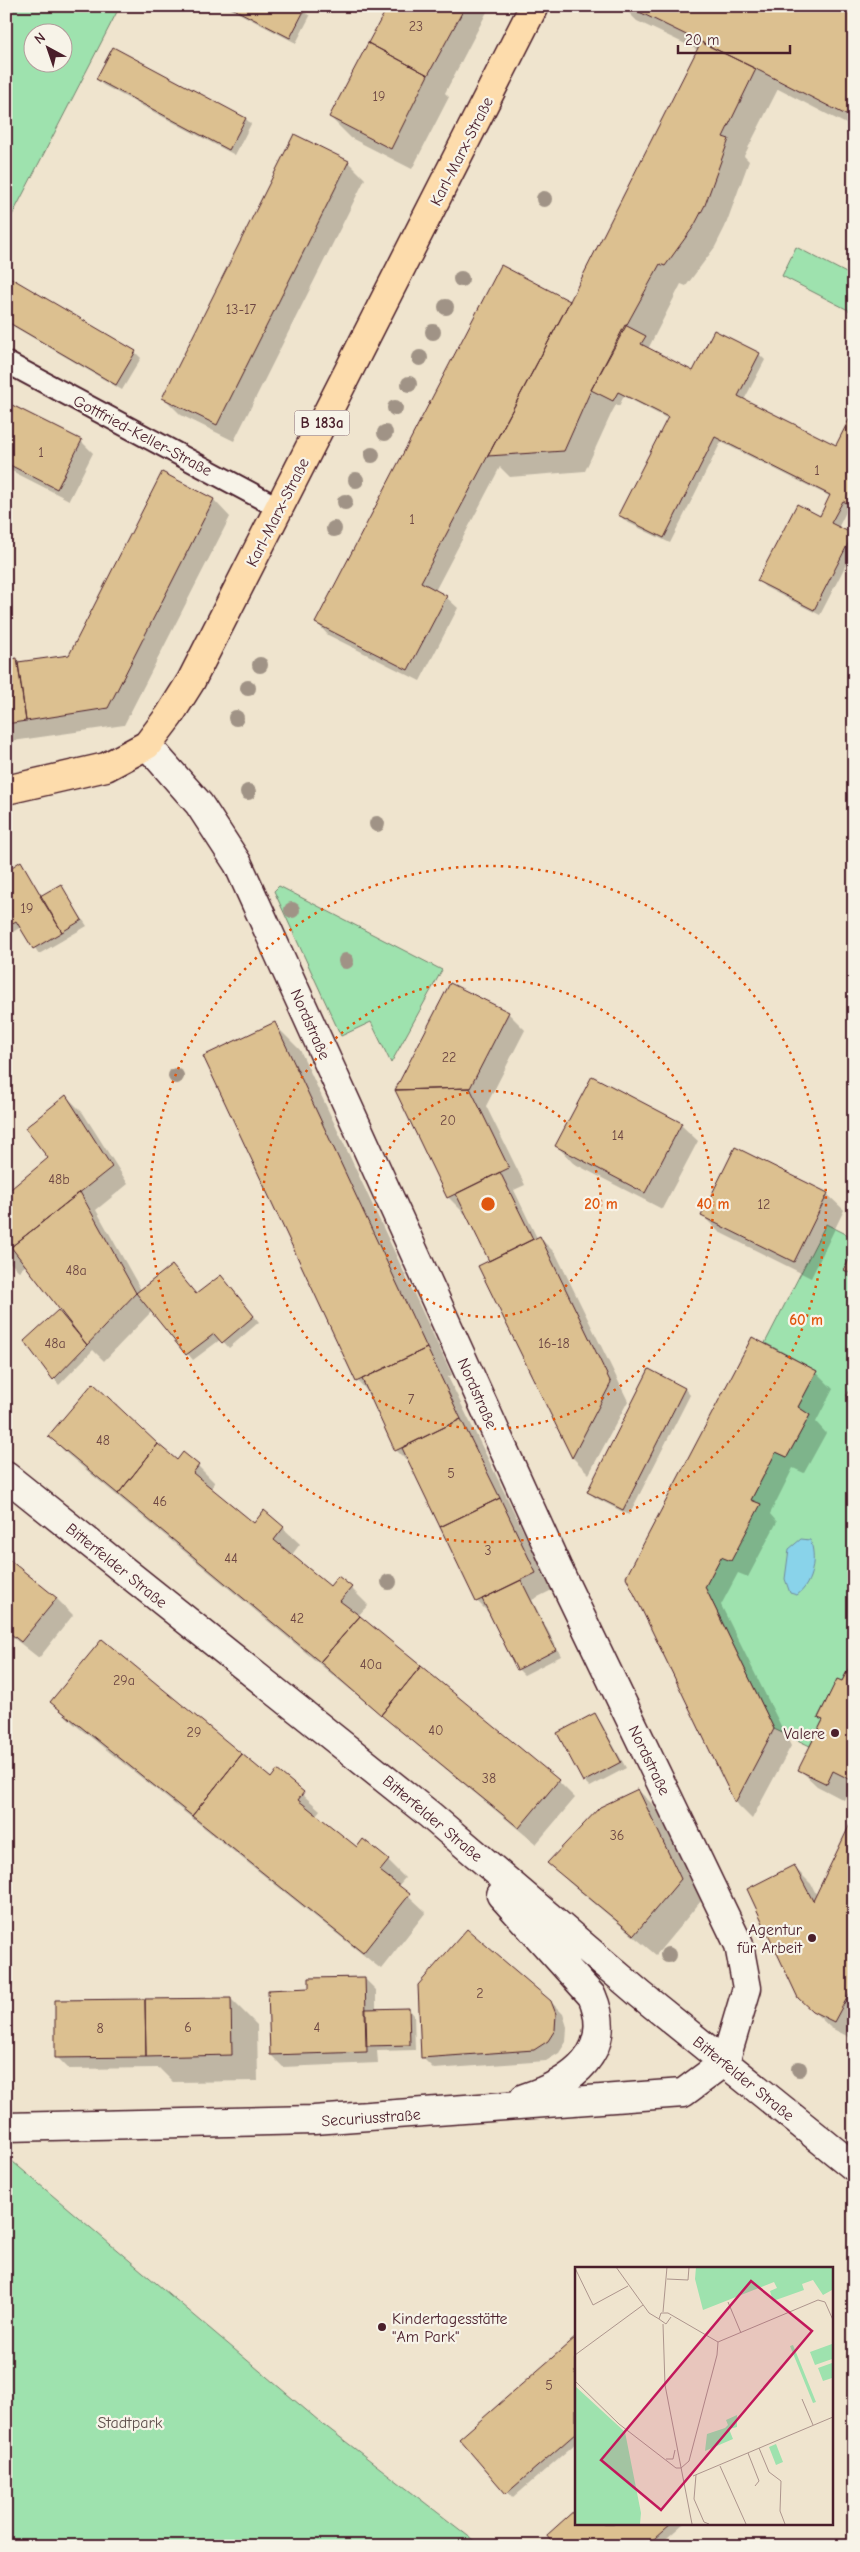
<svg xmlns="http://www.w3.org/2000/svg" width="860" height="2552" font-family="'Comic Neue',sans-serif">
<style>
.green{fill:#9ee2ae;stroke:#74806c;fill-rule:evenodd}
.water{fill:#89d3ea;stroke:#708b9e}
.shadow{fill:#0003}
.building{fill:#dcc090;stroke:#4a1f2b}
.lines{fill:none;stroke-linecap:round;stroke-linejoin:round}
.lane-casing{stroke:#4a1f2b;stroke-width:24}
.street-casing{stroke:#4a1f2b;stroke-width:31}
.secondary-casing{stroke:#4a1f2b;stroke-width:31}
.primary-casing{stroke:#4a1f2b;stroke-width:31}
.lane{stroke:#f7f3e8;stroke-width:20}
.street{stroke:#f7f3e8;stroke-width:28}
.secondary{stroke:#f7f3e8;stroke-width:28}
.primary{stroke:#fddcac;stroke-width:28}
.tree{fill:#a09386}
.ring{fill:none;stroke:#e0560e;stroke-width:2.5;stroke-dasharray:2.5 5}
.poi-dot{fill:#4a1f2b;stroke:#f7f3e8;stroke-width:2}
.labels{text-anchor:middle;stroke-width:4.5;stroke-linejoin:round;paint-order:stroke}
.number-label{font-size:14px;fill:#6e4744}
.shield{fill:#f7f3e8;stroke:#7e5f64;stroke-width:1}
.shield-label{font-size:15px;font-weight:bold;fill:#4a1f2b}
.street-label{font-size:16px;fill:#4a1f2b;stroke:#f7f3e8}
.poi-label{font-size:16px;fill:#4a1f2b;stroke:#f7f3e8;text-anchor:end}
.park-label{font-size:16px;fill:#5f504c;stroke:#f7f3e8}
.inset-road{fill:none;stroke:#ad958d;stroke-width:1}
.view{fill:#c2185b;fill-opacity:0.15;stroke:#c2185b;stroke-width:2.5}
.inset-edge{fill:none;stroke:#4a1f2b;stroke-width:2.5}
.centre{fill:#e0560e;stroke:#f7f3e8;stroke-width:2.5}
.ring-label{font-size:15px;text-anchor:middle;font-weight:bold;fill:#e0560e;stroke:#f7f3e8;stroke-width:4.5;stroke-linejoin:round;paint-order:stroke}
</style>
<rect width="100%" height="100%" fill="#efe4ce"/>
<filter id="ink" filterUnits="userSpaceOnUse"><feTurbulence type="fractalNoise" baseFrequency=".02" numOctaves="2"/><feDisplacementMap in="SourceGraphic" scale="10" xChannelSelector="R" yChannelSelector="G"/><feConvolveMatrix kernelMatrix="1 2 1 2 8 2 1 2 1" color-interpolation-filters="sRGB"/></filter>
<g filter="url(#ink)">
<!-- green -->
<path class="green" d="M6,6H120L6,227ZM62,32V62H32V32Z
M796,247L854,277V313L782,276Z
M279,886L442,970L391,1063L371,1022L341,1036L274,891Z
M826,1224L854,1238V1250L844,1270L854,1275V1381L847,1395L854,1399V1658L842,1681L837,1680L818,1717L823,1720L810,1746L774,1729L705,1587L721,1557L761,1504L751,1500L776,1452L787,1457L810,1415L798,1407L817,1371L765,1343Z
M6,2156L319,2421L481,2546H6Z"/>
<!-- water -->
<path class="water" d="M801,1539L810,1540C817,1556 813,1584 797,1595L790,1593L785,1579L789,1549Z"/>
<!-- shadow -->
<path class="shadow" d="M225,6H296L310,16L296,43Z
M390,6H490L445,93L449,97L412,169L351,138L330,117Z
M622,6H854V128L778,89L744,156L749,161L725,227L715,247L686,286L681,284L648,349L694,373L759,354L765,360L744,400L837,447L854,413V509L849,506L838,528L854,537V549L820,615L765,587L759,581L820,517L831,497L721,442L670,543L625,521L620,515L668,419L624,396L619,406L616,405L612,412L585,471L510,477L500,467L435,591L446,597L458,608L420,681L328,635L317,623L501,267L571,303L698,50L637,21Z
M97,79L246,119L251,124L235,155L103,85Z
M348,162L365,179L234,441L181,415L164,398Z
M6,276L135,352L141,358L122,390L6,322Z
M6,403L81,441L93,453L69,500L6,468Z
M162,474L214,500L230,517L124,725L6,742V661L17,659L21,663L70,656Z
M21,863L42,896L60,886L87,926L39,954L21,927L6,936V872Z
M508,1013L525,1030L486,1106L525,1185L514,1190L537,1238L539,1237L556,1254L628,1401L589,1474L573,1458L480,1266L491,1261L467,1213L465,1214L448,1197L397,1090Z
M274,1024L300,1050L452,1375L448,1377L552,1590L532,1600L561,1656L524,1675L518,1669L492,1616L477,1601L412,1466L396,1450L370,1394L358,1381Z
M592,1077L681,1125L698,1141L662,1209L573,1163L557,1146Z
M66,1096L83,1113L128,1184L96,1210L141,1290L197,1295L221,1276L259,1322L229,1348L221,1339L193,1360L152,1311L104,1361L93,1350L59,1385L26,1341L58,1311L69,1320L26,1265L19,1271L6,1259V1194L50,1159Z
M827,1194L844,1210L811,1278L719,1232L702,1215Z
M650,1371L685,1389L690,1395L629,1515L594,1497L589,1491Z
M816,1372L833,1389L816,1422L826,1433L804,1473L793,1468L770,1514L777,1522L748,1577L738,1573L721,1605L791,1746L752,1819L736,1803L627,1577Z
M50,1436L198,1466L215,1483L210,1489L254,1525L283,1528L300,1544L291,1556L330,1588H351L368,1605L357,1617L558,1781L575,1798L536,1844L66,1453Z
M6,1559L56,1598L73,1615L39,1658L6,1632Z
M854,1661V1789L851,1787L844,1800L817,1786L800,1770L824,1722L820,1718L843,1683Z
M52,1702L271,1780L277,1772L320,1810L316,1815L357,1848L388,1861L405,1878L398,1886L426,1912L381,1969L73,1723Z
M594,1715L600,1721L626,1768L590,1787L584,1781Z
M638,1790L659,1811L701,1901L656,1955L570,1883L549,1863Z
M854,1819V2034L851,2038L831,2028L799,1998L794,1867L811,1884L817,1896Z
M364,1978L376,1990V2010L409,2009L414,2015L415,2050L377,2051L378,2063L283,2067L271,2055L310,1989Z
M231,1999L257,2025L258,2081L173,2082L159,2068L69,2069L57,2057Z
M550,2001L563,2014L567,2027L566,2042L559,2053L546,2061L434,2069L422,2057Z
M576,2339V2443L513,2498L461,2439Z
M576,2511V2523H684L658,2546H558L549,2535Z"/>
<!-- building -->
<path class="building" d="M228,6H299L305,9L290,38Z
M388,6H459L464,9L428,75L368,43Z
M627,6H854V119L756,69Z
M701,42L756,69L723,137L729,139L705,205L694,226L665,266L660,264L591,390L564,451L488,456L570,301Z
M368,43L428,75L391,149L329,117Z
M113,47L246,118L229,150L96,79Z
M294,134L349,161L217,425L162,398Z
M501,265L570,301L421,582L447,596L408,670L315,623Z
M6,275L136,351L116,385L6,321Z
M625,325L646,336L641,344L693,371L714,330L760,353L738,396L836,445L854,410V507L843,501L831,523L853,534L814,610L757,581L797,504L820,516L830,495L715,437L664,538L618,515L668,417L618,392L613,401L591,390Z
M6,402L82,440L57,489L6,463Z
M162,472L214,499L108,708L26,721L18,662L69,655Z
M17,658L26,721L6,724V660Z
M21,861L62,932L33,949L16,921L6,927V871Z
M61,884L82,920L62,932L40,896Z
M450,983L509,1012L470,1088L395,1090Z
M275,1022L427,1348L356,1382L203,1056Z
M592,1076L682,1123L645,1193L555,1146Z
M470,1088L509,1168L447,1198L395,1090Z
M66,1095L112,1167L6,1251V1193L48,1158L25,1128Z
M735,1147L828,1193L794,1262L701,1216Z
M500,1172L533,1239L489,1261L456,1194Z
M80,1192L136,1293L87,1345L11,1247Z
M540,1236L611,1383L572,1458L478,1266Z
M854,1250V1275L844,1270Z
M172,1265L196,1294L221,1275L254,1316L222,1343L214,1334L186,1355L136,1293Z
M58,1310L87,1345L53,1380L24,1341Z
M752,1337L817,1371L798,1407L810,1415L787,1457L776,1452L751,1500L761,1504L731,1561L721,1557L705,1587L774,1729L735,1803L626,1577Z
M427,1348L461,1419L395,1451L362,1379Z
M649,1369L685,1388L623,1510L587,1492Z
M854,1381V1399L847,1396Z
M93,1383L158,1444L118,1494L48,1436Z
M461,1419L500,1498L440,1527L402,1448Z
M158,1444L177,1460L183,1452L199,1465L193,1473L254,1523L264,1510L284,1527L274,1540L330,1586L338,1576L352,1587L340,1601L360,1616L320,1662L118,1494Z
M500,1498L536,1573L476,1602L440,1527Z
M6,1557L57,1598L21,1642L6,1630Z
M521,1580L556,1650L517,1670L482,1599Z
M360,1616L421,1666L381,1715L320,1662Z
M102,1639L242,1754L192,1816L50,1702Z
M854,1658V1774L851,1780L833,1771L827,1784L798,1770L823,1720L818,1718L837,1679L842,1681Z
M421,1666L559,1780L519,1828L381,1715Z
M595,1713L621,1762L583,1782L557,1733Z
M242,1754L271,1778L277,1770L304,1792L298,1800L357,1847L363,1839L389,1860L380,1871L410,1894L363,1953L192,1816Z
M638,1789L681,1879L634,1935L547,1863L600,1807Z
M854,1816V1985L834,2022L812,2011L798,1998L747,1889L794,1865L813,1901Z
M467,1929L551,2001L556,2014L555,2030L548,2041L534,2050L421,2058L418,1985Z
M365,1977L367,2052L270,2055L268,1990L309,1988V1978Z
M231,1998L232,2055L146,2057L145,1999Z
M145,1999L146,2057L55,2058V2000Z
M409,2008L410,2045L366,2046L365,2009Z
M576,2337V2433L506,2494L459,2439Z
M576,2509V2523H672L646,2546H556L547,2535Z"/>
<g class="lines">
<defs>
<path id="lane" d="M6,362L279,508"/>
<path id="street" d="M147,745L199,804L238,864L557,1567L739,1945L747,1988L725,2062"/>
<path id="secondary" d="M6,1476L430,1815L641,1995L854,2167
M501,1895L592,1996C616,2052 571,2083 524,2098
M6,2127L314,2120L683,2093L725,2062"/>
<path id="primary" d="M6,790L106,767L147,745L169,716L191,681L534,6"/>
</defs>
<!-- lane casing -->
<use href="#lane" class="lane-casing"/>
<!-- street casing -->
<use href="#street" class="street-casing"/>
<!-- secondary casing -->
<use href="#secondary" class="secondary-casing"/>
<!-- primary casing -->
<use href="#primary" class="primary-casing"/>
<!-- lane -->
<use href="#lane" class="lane"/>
<!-- street -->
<use href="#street" class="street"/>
<!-- secondary -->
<use href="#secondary" class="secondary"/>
<!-- primary -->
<use href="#primary" class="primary"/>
</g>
<!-- trees -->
<g class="tree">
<circle cx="544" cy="199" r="8"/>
<circle cx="461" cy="279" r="8"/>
<circle cx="446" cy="307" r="8"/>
<circle cx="433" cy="332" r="8"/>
<circle cx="420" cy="358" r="8"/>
<circle cx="409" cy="384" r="8"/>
<circle cx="395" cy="408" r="8"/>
<circle cx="385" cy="433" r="8"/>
<circle cx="372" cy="455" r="8"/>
<circle cx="356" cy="480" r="8"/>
<circle cx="345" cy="502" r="8"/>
<circle cx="334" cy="529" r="8"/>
<circle cx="260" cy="665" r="8"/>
<circle cx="248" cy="688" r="8"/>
<circle cx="236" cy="718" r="8"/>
<circle cx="248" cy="792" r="8"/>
<circle cx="377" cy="824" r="8"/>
<circle cx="292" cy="910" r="8"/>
<circle cx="346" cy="961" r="8"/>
<circle cx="176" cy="1076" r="8"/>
<circle cx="389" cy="1582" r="8"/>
<circle cx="668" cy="1955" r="8"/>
<circle cx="799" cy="2069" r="8"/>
</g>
</g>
<!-- distance rings -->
<g class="ring">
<circle cx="488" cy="1204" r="113"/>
<circle cx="488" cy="1204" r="225"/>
<circle cx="488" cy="1204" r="338"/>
</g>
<!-- markers -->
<g class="poi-dot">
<circle cx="835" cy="1733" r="5"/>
<circle cx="812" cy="1938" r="5"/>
<circle cx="382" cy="2327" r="5"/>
</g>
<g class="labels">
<!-- number labels -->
<g class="number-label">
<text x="416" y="31">23</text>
<text x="379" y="101">19</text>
<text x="241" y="314">13-17</text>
<text x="41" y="457">1</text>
<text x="817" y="475">1</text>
<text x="412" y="524">1</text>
<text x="27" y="913">19</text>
<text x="449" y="1062">22</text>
<text x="448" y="1125">20</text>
<text x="618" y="1140">14</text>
<text x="59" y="1184">48b</text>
<text x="764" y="1209">12</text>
<text x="76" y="1275">48a</text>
<text x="55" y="1348">48a</text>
<text x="554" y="1348">16-18</text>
<text x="411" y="1404">7</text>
<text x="103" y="1445">48</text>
<text x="451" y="1478">5</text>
<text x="160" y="1506">46</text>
<text x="488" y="1555">3</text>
<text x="231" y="1563">44</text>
<text x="297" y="1623">42</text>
<text x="371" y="1669">40a</text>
<text x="124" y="1685">29a</text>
<text x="436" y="1735">40</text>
<text x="194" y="1737">29</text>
<text x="489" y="1783">38</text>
<text x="617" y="1840">36</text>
<text x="480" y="1998">2</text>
<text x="188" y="2032">6</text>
<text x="317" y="2032">4</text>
<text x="100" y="2033">8</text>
<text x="549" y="2390">5</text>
</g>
<!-- shield labels -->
<rect class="shield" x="294.5" y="410.5" width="55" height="25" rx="4"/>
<g class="shield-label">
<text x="322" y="428">B 183a</text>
</g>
<!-- street labels -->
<g class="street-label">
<text transform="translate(461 151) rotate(-63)" y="6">Karl-Marx-Straße</text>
<text transform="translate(143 435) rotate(28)" y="6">Gottfried-Keller-Straße</text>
<text transform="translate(277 512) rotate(-63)" y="6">Karl-Marx-Straße</text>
<text transform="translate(311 1024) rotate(66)" y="6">Nordstraße</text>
<text transform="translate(478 1393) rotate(66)" y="6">Nordstraße</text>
<text transform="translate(117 1565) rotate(39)" y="6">Bitterfelder Straße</text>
<text transform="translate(650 1760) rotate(64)" y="6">Nordstraße</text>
<text transform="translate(433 1818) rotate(40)" y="6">Bitterfelder Straße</text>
<text transform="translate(744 2078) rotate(39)" y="6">Bitterfelder Straße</text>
<text transform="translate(371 2117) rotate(-4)" y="6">Securiusstraße</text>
</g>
<!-- poi labels -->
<g class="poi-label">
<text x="825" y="1739">Valere</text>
<text x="802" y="1935">Agentur<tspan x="802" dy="18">für Arbeit</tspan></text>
<text x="392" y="2324" text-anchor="start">Kindertagesstätte<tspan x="392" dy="18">"Am Park"</tspan></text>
</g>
<!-- park labels -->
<g class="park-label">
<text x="130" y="2428">Stadtpark</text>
</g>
</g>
<!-- overview -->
<g transform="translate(575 2267)">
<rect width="258" height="258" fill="#efe4ce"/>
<path d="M121,0H257V23L248,28L238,13L227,17L229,23L198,34L195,24L202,21L199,15L128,43L120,12ZM257,77V92L240,98L235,85ZM218,78L241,135L238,136L215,79ZM257,96V111L248,114L243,101ZM0,119L50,165L66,246L65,257H0ZM162,148V160L154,162L158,172L130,184L132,167L150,161L153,158L151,153ZM201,177L208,195L201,198L194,180Z" fill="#9ee2ae"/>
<path class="inset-road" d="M41,0L74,46L84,52M0,1L18,38L53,19M92,12L113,13L114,0M153,35L166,66M88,45L92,0M96,50L91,57L84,52L86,46H93L143,75L243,33L250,35L258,53M88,57L90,118L117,257M0,88L68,38M0,114L44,157L101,201H106M227,132L238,158M184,181L194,205L206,214L205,244L210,257M173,186L184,214L180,219M91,192H98L100,183M145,199L171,257M106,201L114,194L142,88L143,75M121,208L119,232L129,255L134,257M118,209L258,150"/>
<path class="view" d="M176,14L237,64L86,243L26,193Z"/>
<rect width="258" height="258" class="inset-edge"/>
</g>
<circle cx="488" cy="1204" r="8" class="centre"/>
<g class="ring-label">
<text x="601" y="1209">20 m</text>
<text x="713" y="1209">40 m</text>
<text x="806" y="1325">60 m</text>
</g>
<!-- margin -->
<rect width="860" height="2552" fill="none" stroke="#f7f3e8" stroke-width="25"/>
<rect x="12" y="12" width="835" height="2527" fill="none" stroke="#4a1f2b" stroke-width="2" filter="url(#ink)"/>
<!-- north arrow -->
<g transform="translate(48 48) rotate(320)"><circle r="24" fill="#f7f3e8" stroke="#b29e9c"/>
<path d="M0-4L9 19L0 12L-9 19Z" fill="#4a1f2b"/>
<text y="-8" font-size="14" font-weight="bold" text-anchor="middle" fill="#4a1f2b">N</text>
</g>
<!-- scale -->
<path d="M678 45v8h112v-8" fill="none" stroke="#4a1f2b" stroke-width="2.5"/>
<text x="685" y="45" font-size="15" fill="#4a1f2b" stroke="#f7f3e8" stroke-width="4" paint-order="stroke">20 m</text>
</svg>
